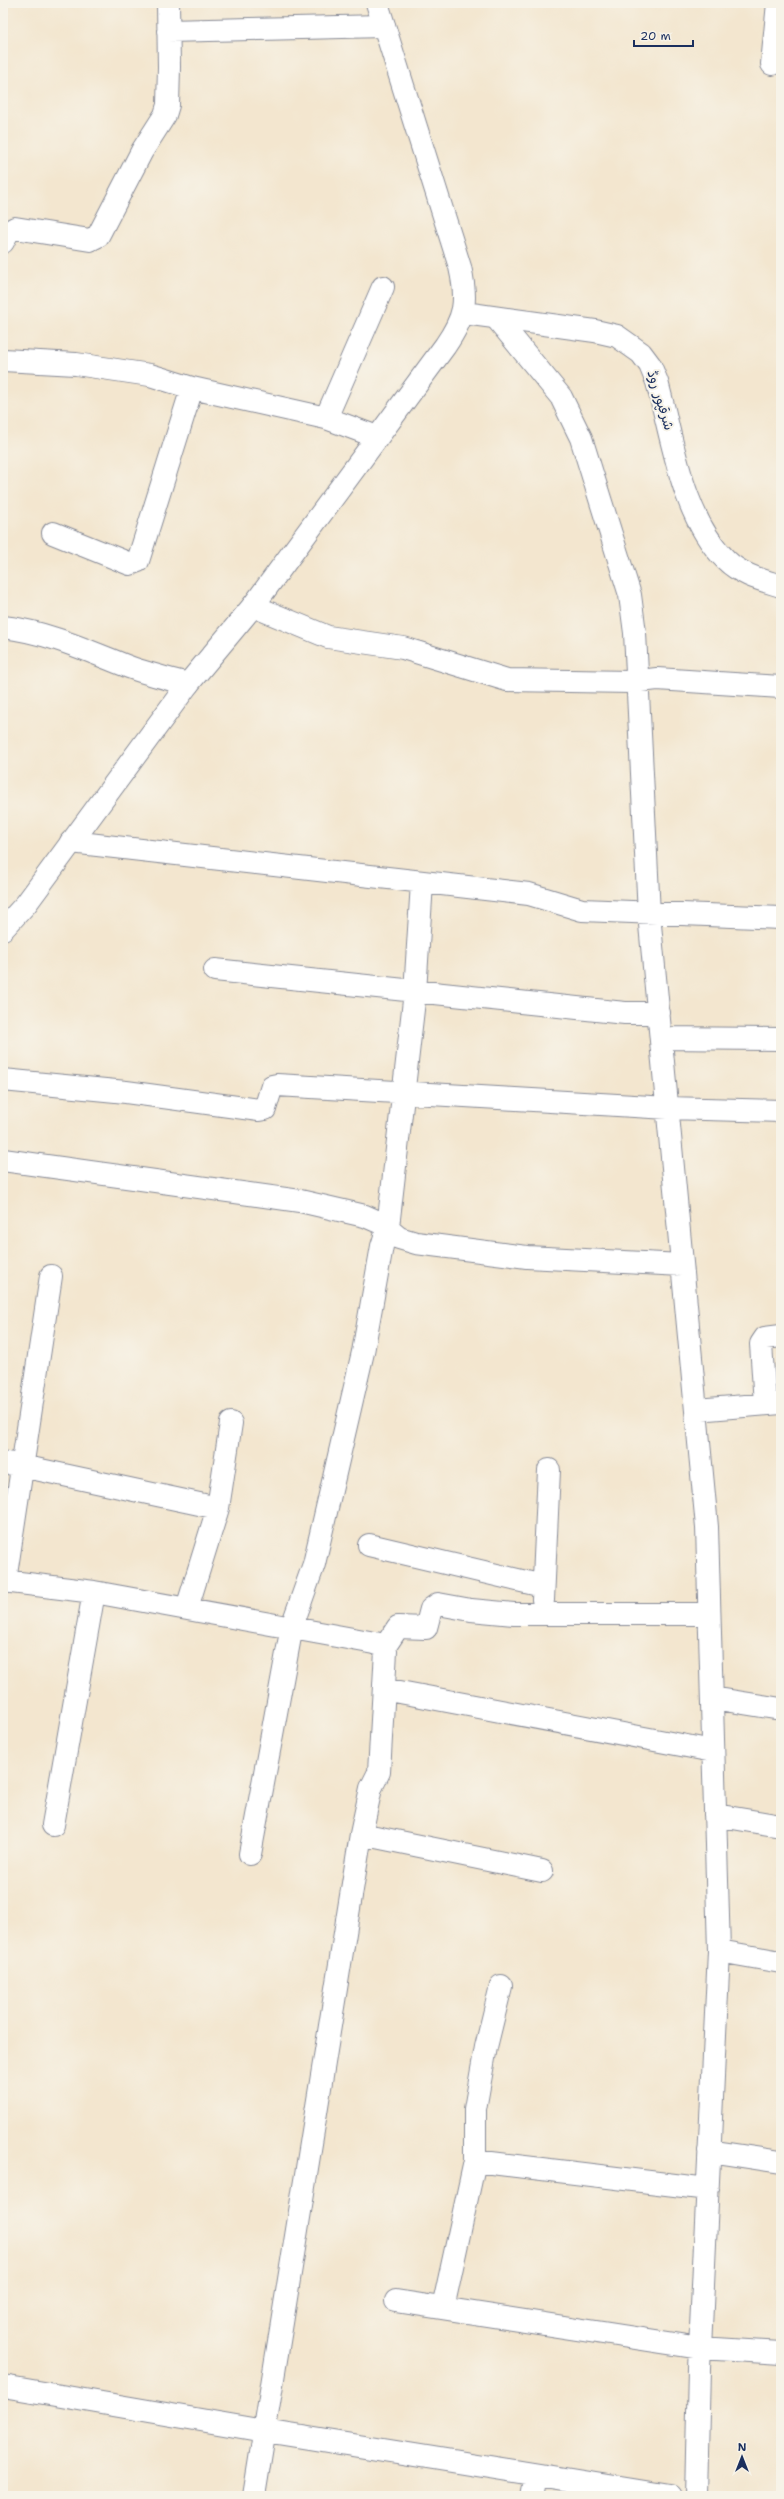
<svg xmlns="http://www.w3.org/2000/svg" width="784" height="2499" font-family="'Shantell Sans','Playpen Sans Arabic',sans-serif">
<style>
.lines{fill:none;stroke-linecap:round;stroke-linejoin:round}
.minor-casing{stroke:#878a96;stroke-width:24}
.major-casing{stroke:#878a96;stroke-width:24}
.minor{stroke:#fff;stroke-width:22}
.major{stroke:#fff;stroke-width:22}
.labels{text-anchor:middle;stroke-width:4;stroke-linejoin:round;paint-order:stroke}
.street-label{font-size:14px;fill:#1b2f5e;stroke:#f7f3e8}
</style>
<rect width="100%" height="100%" fill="#f7f3e8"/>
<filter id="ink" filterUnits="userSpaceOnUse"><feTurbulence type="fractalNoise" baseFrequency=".025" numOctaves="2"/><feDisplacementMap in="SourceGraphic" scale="8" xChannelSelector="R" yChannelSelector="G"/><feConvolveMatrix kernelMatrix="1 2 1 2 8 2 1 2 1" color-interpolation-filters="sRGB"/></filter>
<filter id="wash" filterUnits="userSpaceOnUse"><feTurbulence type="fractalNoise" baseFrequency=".012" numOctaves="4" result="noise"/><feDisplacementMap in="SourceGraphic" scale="16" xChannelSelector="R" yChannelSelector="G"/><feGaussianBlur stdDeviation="0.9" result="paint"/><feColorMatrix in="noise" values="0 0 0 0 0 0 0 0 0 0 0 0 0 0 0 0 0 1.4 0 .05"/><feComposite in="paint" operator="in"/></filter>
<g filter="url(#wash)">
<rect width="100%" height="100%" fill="#f3e6cf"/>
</g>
<g filter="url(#ink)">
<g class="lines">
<defs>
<path id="minor" d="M168,31L384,26
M772,64L778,3
M3,242L8,232L15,228L90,240L98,236L142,151L165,115L168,105L169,67L168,3
M497,319L561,397L581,438L630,595L635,633L649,914L707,1527L719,1951L699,2369L696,2496
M3,360L76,364L150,375L192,388L326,418L377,437
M326,418L383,287
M53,533L130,564L138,561L192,388
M253,606L328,637L403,648L507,680L632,682L657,679L781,687
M3,627C48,632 88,651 129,667C148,674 169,679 188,684
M71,842L529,894L582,910L781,918
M215,970L625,1013H659
M661,1038L781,1039
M3,1080L126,1092L259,1110L265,1109L272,1086L277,1085L668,1108L781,1111
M3,1160L300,1201L365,1216L381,1223L399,1238L416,1243L527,1257L682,1265
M765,1404L761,1344L765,1338L781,1336
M696,1410L781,1403
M3,1462L218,1508
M369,1545L543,1586
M3,1581L94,1592L375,1643L381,1645L386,1651L379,1772L371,1788L361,1834L254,2496
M5,1581L51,1276
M543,1600L549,1470
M187,1608L218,1508L231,1423
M384,1648L398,1627L426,1628L431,1609L438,1604L471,1610L514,1614H709
M384,1689L713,1751
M712,1698L781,1709
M715,1815L781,1826
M53,1825L94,1592
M361,1834L542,1871
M250,1854L292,1626L314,1564L363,1352L382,1246L388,1227L415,992L422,883
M719,1951L781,1962
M709,2151L781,2162
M475,2161L708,2189
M396,2301L700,2348L781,2353
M443,2308L475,2161V2109L486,2047L501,1986
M3,2386L265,2431L670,2496
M532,2496L536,2476"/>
<path id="major" d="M464,313L595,331L617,336L641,353L650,365L657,382C673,440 682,517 726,560C741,575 762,580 781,586
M3,929L26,904L188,684L253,606L445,346C465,317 468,302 460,267L377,3"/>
</defs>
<!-- minor casing -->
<use href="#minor" class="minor-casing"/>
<!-- major casing -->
<use href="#major" class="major-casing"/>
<!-- minor -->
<use href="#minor" class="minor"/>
<!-- major -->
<use href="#major" class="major"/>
</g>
</g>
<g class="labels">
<!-- street labels -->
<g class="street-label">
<text transform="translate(661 400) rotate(73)" y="5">شرقپور روڈ</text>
</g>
</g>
<!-- margin -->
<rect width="784" height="2499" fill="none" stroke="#f7f3e8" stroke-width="16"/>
<!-- north arrow -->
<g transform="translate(742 2457)" stroke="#f7f3e8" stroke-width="3" paint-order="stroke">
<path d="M0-3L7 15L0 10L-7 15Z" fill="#1b2f5e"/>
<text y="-6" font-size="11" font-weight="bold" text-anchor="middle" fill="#1b2f5e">N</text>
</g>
<!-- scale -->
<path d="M634 40v6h59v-6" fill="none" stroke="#1b2f5e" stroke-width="2"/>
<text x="640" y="40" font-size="12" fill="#1b2f5e" stroke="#f7f3e8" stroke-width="3" paint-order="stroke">20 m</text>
</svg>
